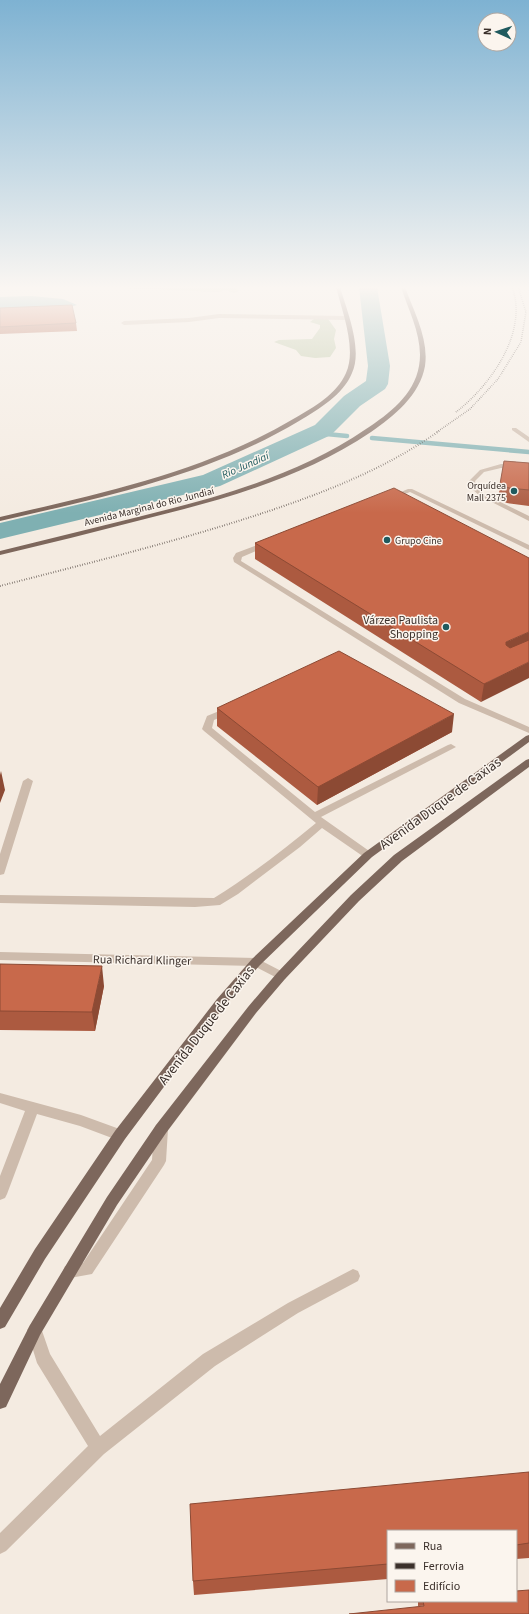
<svg xmlns="http://www.w3.org/2000/svg" width="529" height="1614" font-family="'Source Sans 3',sans-serif">
<style>
.green{fill:#b8c4a0}
.water{fill:#7fb0b2}
.lines{fill:none;stroke-linecap:round;stroke-linejoin:round}
.stream{stroke:#7fb0b2;stroke-width:4.5}
.river{fill:#7fb0b2;fill-rule:evenodd}
.lane{fill:#cdbbac;fill-rule:evenodd}
.street{fill:#cdbbac;fill-rule:evenodd}
.primary{fill:#7d675c;fill-rule:evenodd}
.rail-far1{stroke:#3b302b;stroke-width:1.5;stroke-dasharray:0.5 1.5;stroke-linecap:butt}
.rail{stroke:#3b302b;stroke-width:2;stroke-dasharray:0.5 2;stroke-linecap:butt}
.wall{fill:#ac5a40}
.shaded-wall{fill:#8c4a34}
.building{fill:#c8694b;stroke:#8c4a34}
.poi-dot{fill:#1f5a5e;stroke:#fbf5ee;stroke-width:1.5}
.labels{text-anchor:middle;stroke-width:3;stroke-linejoin:round;paint-order:stroke}
.far-poi-label{font-size:10px;fill:#3b302b;stroke:#fbf5ee;text-anchor:end}
.far-street-label{font-size:10px;fill:#3b302b;stroke:#fbf5ee}
.far-water-label{font-size:11px;font-style:italic;fill:#1f5a5e;stroke:#fbf5ee}
.poi-label{font-size:12px;fill:#3b302b;stroke:#fbf5ee;text-anchor:end}
.street-label{font-size:12px;fill:#3b302b;stroke:#fbf5ee}
.near-street-label{font-size:14px;fill:#3b302b;stroke:#fbf5ee}
</style>
<rect width="100%" height="100%" fill="#f4ebe1"/>
<!-- green -->
<path class="green" d="M235,287L239,291L234,293L226,290L218,292L125,288Z
M314,319H328L336,330L334,339L336,348L330,357L315,358L301,356L296,350L274,342L279,340L312,339L320,328V325L310,322Z"/>
<!-- water -->
<path class="water" d="M31,296L63,299L77,305L66,308L0,310V297Z"/>
<g class="lines">
<!-- stream -->
<path class="stream" d="M316,433L347,436
M372,438L529,452"/>
<!-- river -->
<path class="river" d="M359,287H377L390,366L388,384L385,389L360,406L331,435L220,486L0,539V523L203,475L315,425L344,396L366,381L368,366Z"/>
<!-- lane -->
<path class="lane" d="M219,314L346,316L349,318L346,320L219,318L189,322L124,325L121,323L124,321L189,318Z
M512,428H516L529,437V442L512,430Z
M501,464L529,465V469L501,468L484,472L475,481L477,487L484,494L529,516V521L480,496L472,489L469,481L480,470Z
M408,489H412L529,545V550L410,492L392,499L389,497Z
M263,543H266L270,545L242,557L241,561L465,699L529,727V733L459,703L234,562L233,558L236,553Z
M229,707L232,708L234,710L232,712L214,720L212,728L315,812L448,745L451,744L456,747L321,817L372,853L373,855L372,857H364L322,828L300,847L238,894L220,905L195,907L0,903V895L214,898C250,876 283,850 316,823L204,731L202,729L207,716Z
M28,778L33,781L5,871L4,874L0,875V854L23,781Z
M0,1093L81,1115L125,1131L127,1135L125,1139L120,1141L80,1126L37,1114L7,1194L5,1198L0,1200V1176L25,1111L0,1103Z
M161,1123L166,1125L168,1129L166,1161L164,1165L92,1274L70,1278L65,1276L63,1271L65,1266L83,1263L152,1160L154,1129L156,1125Z
M353,1269L358,1271L360,1276L358,1281L298,1313L215,1366L104,1454L6,1551L0,1554V1533L88,1446L37,1363L27,1330L30,1325L35,1322L40,1325L50,1354L100,1436L203,1354L288,1303Z"/>
<!-- street -->
<path class="street" d="M0,952L256,958L285,973L287,976L285,979L281,980L254,966L0,960Z"/>
<!-- primary -->
<path class="primary" d="M336,287H340C347,311 363,349 352,373C343,395 319,409 299,421C207,476 103,497 0,521V517C102,493 204,472 295,418C314,407 337,394 346,373C357,349 342,311 336,287Z
M401,287H405C414,312 429,339 425,366C420,395 394,416 371,432C301,479 222,500 141,520C94,532 47,544 0,555V551C46,540 92,528 138,517C218,497 297,476 366,429C389,414 414,395 419,366C424,339 409,312 401,287Z
M529,735V742L372,857L260,965L225,1005L125,1139L45,1259L5,1327L0,1329V1308L35,1249L115,1131L217,999L252,959L364,853L526,736Z
M529,759V767L402,861L359,901L285,979L256,1013L166,1133L117,1205L40,1335L6,1407L0,1409V1384L30,1325L107,1197L156,1125L248,1007L277,973L351,895L394,855L526,760Z"/>
<!-- rail-far1 -->
<path class="rail-far1" d="M456,412C490,386 529,332 512,287
M437,432L470,409L498,379L521,342L526,312L518,287"/>
<!-- rail -->
<path class="rail" d="M0,586C89,563 179,541 266,512C326,492 387,468 439,431"/>
</g>
<!-- wall -->
<path class="wall" d="M0,308L76,323L77,331L0,334Z
M504,461L529,463V506L507,503L498,499Z
M255,543L529,558L481,702L255,559Z
M217,708L452,732L317,805L217,726Z
M0,964L104,986L95,1031L0,1030Z
M529,1472V1558L516,1559V1531H388V1579L194,1595L193,1581Z
M418,1601H516L418,1606Z"/>
<!-- shaded-wall -->
<path class="shaded-wall" d="M529,632V649L503,660L506,642Z
M529,662V678L481,702L484,684Z
M454,714L452,732L317,805L318,787Z
M1,771L5,790L0,803V775Z
M102,966L104,986L95,1031L92,1012Z"/>
<!-- building -->
<path class="building" d="M72,305L76,323L0,327V308Z
M504,461L529,463V490L509,488L500,484Z
M394,488L529,558V632L506,642V645L510,648L529,640V662L484,684L255,543Z
M339,651L454,714L318,787L217,708Z
M0,964L102,966L92,1012L0,1011Z
M529,1472V1543L516,1545V1531H388V1564L193,1581L190,1504Z
M529,1590V1614H349L424,1606L423,1601H516V1591Z"/>
<!-- sky -->
<linearGradient id="sky" x2="0" y2="1"><stop stop-color="#7eb2d2"/><stop offset="0.56" stop-color="#faf6f2"/><stop offset="1" stop-color="#faf6f2" stop-opacity="0"/></linearGradient>
<rect width="529" height="513" fill="url(#sky)"/>
<!-- markers -->
<g class="poi-dot">
<circle cx="514" cy="491" r="4"/>
<circle cx="387" cy="540" r="4"/>
<circle cx="446" cy="627" r="4"/>
</g>
<g class="labels">
<!-- far-poi labels -->
<g class="far-poi-label">
<text x="506" y="489">Orquídea<tspan x="506" dy="12">Mall 2375</tspan></text>
<text x="395" y="544" text-anchor="start">Grupo Cine</text>
</g>
<!-- far-street labels -->
<g class="far-street-label">
<text transform="translate(149 506) rotate(-14)" y="4">Avenida Marginal do Rio Jundiaí</text>
</g>
<!-- far-water labels -->
<g class="far-water-label">
<text transform="translate(245 465) rotate(-24)" y="4">Rio Jundiaí</text>
</g>
<!-- poi labels -->
<g class="poi-label">
<text x="438" y="624">Várzea Paulista<tspan x="438" dy="14">Shopping</tspan></text>
</g>
<!-- street labels -->
<g class="street-label">
<text transform="translate(142 960) rotate(1)" y="4">Rua Richard Klinger</text>
</g>
<!-- near-street labels -->
<g class="near-street-label">
<text transform="translate(440 803) rotate(-36)" y="5">Avenida Duque de Caxias</text>
<text transform="translate(206 1025) rotate(-52)" y="5">Avenida Duque de Caxias</text>
</g>
</g>
<!-- legend -->
<rect x="387" y="1530" width="130" height="72" fill="#fbf5ee" stroke="#aea6a0"/>
<rect x="395" y="1543" width="20" height="6" fill="#7d675c" stroke="#aea6a0"/>
<text x="423" y="1550" font-size="12" fill="#3b302b">Rua</text>
<rect x="395" y="1563" width="20" height="6" fill="#3b302b" stroke="#aea6a0"/>
<text x="423" y="1570" font-size="12" fill="#3b302b">Ferrovia</text>
<rect x="395" y="1580" width="20" height="12" fill="#c8694b" stroke="#aea6a0"/>
<text x="423" y="1590" font-size="12" fill="#3b302b">Edifício</text>
<!-- north arrow -->
<g transform="translate(497 32) rotate(273)"><circle r="19" fill="#fbf5ee" stroke="#aea6a0"/>
<path d="M0-3L7 15L0 10L-7 15Z" fill="#1f5a5e"/>
<text y="-6" font-size="11" font-weight="bold" text-anchor="middle" fill="#3b302b">N</text>
</g>
</svg>
